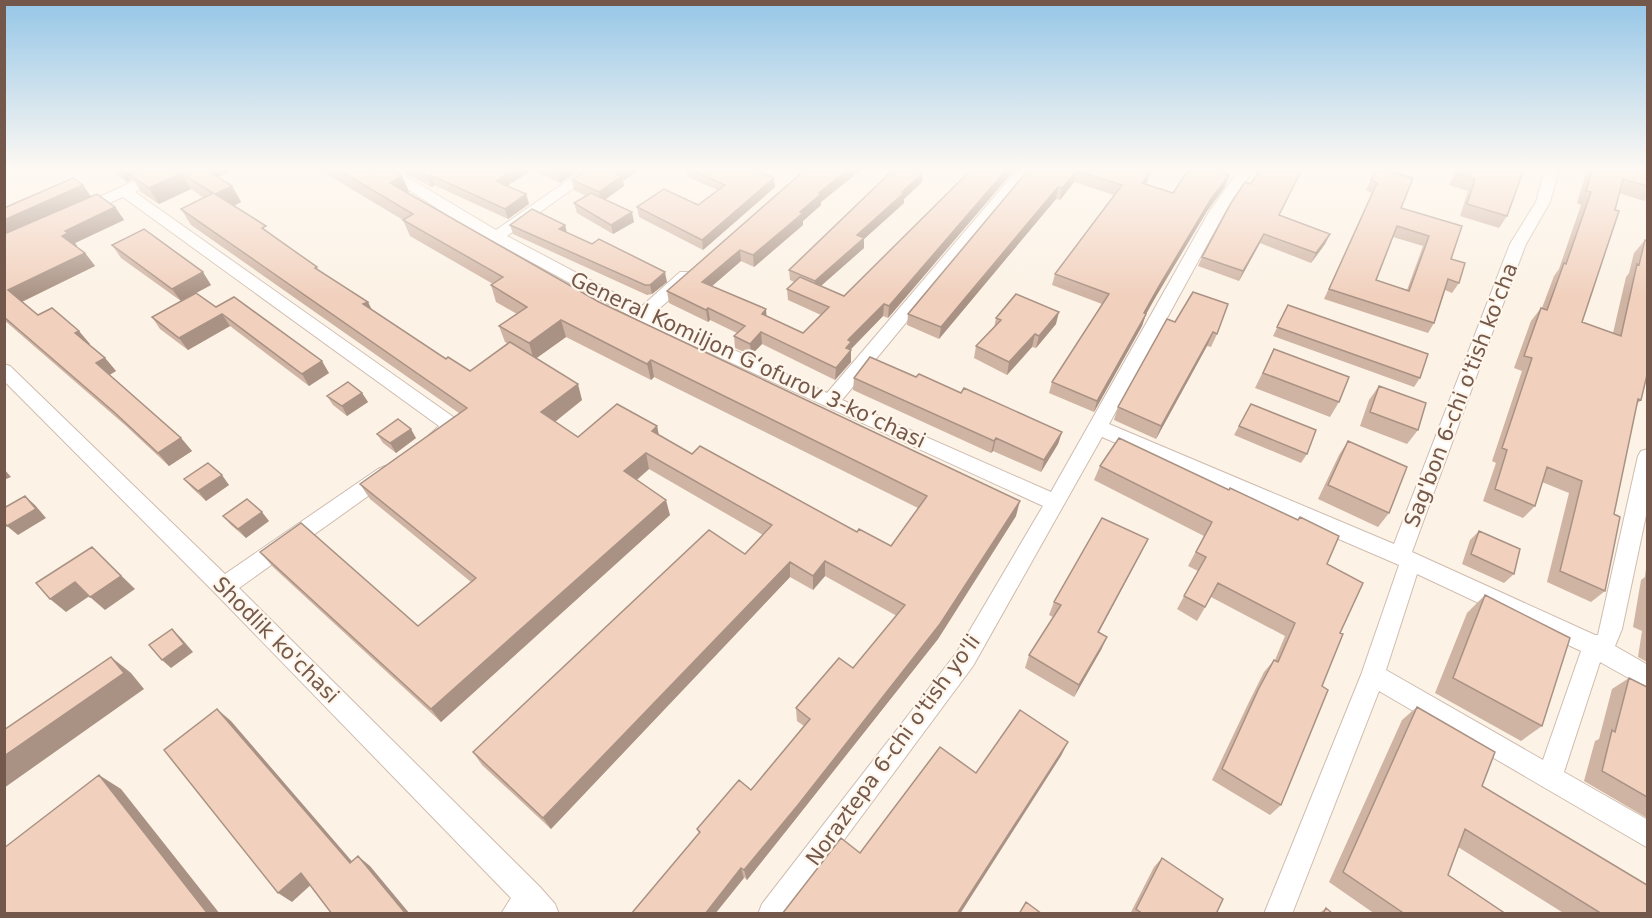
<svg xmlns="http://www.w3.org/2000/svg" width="1652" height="918" font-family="'DejaVu Sans',sans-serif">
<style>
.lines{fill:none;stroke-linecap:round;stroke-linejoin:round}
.street-casing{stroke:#cfbcaf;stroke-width:2}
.street{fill:#fff;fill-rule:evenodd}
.wall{fill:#cfb3a3;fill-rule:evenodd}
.shaded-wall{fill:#a99284}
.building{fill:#f1d0bd;stroke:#a99284;stroke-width:1.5;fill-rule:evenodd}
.labels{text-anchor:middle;stroke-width:4.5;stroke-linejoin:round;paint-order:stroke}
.street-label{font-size:21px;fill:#74584b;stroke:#fff6eb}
</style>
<rect width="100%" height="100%" fill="#fcf2e5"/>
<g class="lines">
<defs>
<path id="street" d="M161,169H180L135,192L459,421L461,426C455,437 441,447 429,443L426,438L439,426L123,197L87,213H77L74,210L77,207Z
M377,169H394L496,230L584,169H600L507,236L641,307L680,272H692L694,276L692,280L654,313L827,393L1018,169H1033L842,400L1051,492L1209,212L1240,169H1254L1225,212L1109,424L1394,544L1510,244L1536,202L1545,169H1559L1550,202L1526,244L1497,320L1412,552L1595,635H1598L1638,456L1641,451L1648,449V506L1622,629L1615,646L1648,665V689L1600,662L1564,772L1648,820V848L1379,691L1292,914H1264L1361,675L1399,565L1102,437L973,666L789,914H758L762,904L957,652L1043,506L636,319L458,222ZM1417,574L1581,651L1543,760L1386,670Z
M4,364L10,366L225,574L378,469L385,466L392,469L395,474L392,479L239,588L540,887L555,904L559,914H501L511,898L216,594L4,381Z"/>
</defs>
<!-- street casing -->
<use href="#street" class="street-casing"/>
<!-- street -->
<use href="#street" class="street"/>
</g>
<!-- wall -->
<path class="wall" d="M113,169H235L218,177L232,186L241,202L234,206L371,309L446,359L470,371L508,344L505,342L499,326L517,314L496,302L491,285L493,284L410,236L403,220L318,169H368L373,172L402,176L409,192L408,193L599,302L1016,516L938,639L798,816L747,880L699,834L697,829L751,790L804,726L797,721L796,708L853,668L897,616L825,576L813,590L790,577L551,829L482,765L473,752L745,554L763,535L649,469L637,480L670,515L441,722L273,567L260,552L418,626L471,582L370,499L360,484L459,413L191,225L181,209L204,198L191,189L159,204L141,192L133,179L127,182L118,176ZM566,337L651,380L654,377L918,508L891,546L857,532L692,454L659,435L657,426L578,437L555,422L582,400L536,358Z
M403,169H467L472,171L475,169H580L560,183L532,170L507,186L526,194L529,204L508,219L434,185L432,187L405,173Z
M587,169H640L623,181L624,186L605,200L634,222L613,234L577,213L574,203L586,196L574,190L572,180Z
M686,169H753L775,187L703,250L639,217L637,207L698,205L718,190L687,177Z
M806,169H862L821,202V205L803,221V225L754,267L741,261L712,286L767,316L803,333L821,315L788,300L787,289L794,282L790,280L789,270L922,182L904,199V203L864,239V248L821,286L844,296L970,171V169H1015L888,318L883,316L851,349V362L835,380L762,344L751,355L735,348L734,336L737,333L710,320L708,322L669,303L667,291Z
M1029,169L1151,170L1146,184L1173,193L1225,187L1207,211L1155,298L1146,314L1142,326L1094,412L1049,393L1052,382L1102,304L1052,285L1055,274L1114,195L1074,182L1060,200L1056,199L939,339L907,325L908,314Z
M1376,169L1401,208L1451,259L1459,283L1452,293L1445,290L1434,323L1428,333L1324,299L1372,193L1366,190ZM1393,237L1423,246L1407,290L1376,280Z
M1457,169H1524L1507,216L1499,228L1460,216L1468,191L1449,185Z
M1587,169H1647V197L1644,201L1619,193L1582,322L1613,333L1626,277L1629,273L1634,253L1645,240L1641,400L1637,404L1614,514L1605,591L1591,602L1547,582L1569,493L1542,482L1535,506L1523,518L1483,501L1496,463L1492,461L1522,371L1514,368L1531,321L1541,308H1542L1554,276L1559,269L1581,205L1577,203Z
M91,197L115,207L124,220L75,243L77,246L76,247L85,253L95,266L22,302L38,315L90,344H89L105,358L116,371L110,375L181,438L192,451L169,466L125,425L4,320V208Z
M1280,215L1330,234L1325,244L1311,263L1260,243L1239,281L1198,266L1202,257Z
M510,225H565L567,233L667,282L652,294L647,295L513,234Z
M112,245L211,285L196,293L216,307L329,373L309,386L230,326L188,350L160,329L152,317L181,301L121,258Z
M1288,305L1420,378L1414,387L1273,336Z
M996,318L1056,324L1036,348L1032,347L1007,375L974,358L976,346L994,328Z
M1175,322L1217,334L1211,347L1207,346L1156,439L1114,420L1118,407Z
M1274,349L1339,402L1330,417L1255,388Z
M916,377L961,393L1062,432L1058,444L1041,472L993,451L991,453L853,390L854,378Z
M1379,386L1418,430L1407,444L1360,426L1369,400Z
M362,393L368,402L347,416L333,405L327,396Z
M1251,404L1307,454L1301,463L1234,435Z
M377,434L416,438L396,453L383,443Z
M1348,441L1389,513L1378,527L1318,499L1339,455Z
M1100,466L1327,564L1340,633L1281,805L1270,815L1212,780L1249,702L1264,672L1274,660H1275L1285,636L1211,597L1197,621L1177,609L1198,571L1188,566L1204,536L1094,480Z
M184,479L229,485L206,501L192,488Z
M223,516L269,521L246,538L231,525Z
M1479,531L1514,574L1504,583L1462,564L1470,540Z
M1141,553L1099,632L1107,637L1101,650L1074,697L1025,668L1029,655L1053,617L1049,615L1054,602Z
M1647,560V662L1638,657L1642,631L1633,627L1641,580L1645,577Z
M1485,595L1542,726L1521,741L1435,693L1467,613Z
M1629,678L1647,687V818L1584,781L1595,741L1599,739L1612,689Z
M1417,707L1482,786L1647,914H1565L1458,847L1448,875L1506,914H1375L1329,882L1402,720Z
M1162,858L1216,914H1130L1154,867Z
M1326,908L1333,914H1318Z"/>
<!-- shaded-wall -->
<path class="shaded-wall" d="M118,169H156L130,175L133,179L127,182Z
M201,169H235L208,181Z
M515,169H532V170L499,191L496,181Z
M563,169H580L560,183L558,172Z
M623,169H640L623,181L624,186L601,202L599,192L616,174Z
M848,169H862L821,202V205L803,221V225L754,267L753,255L819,193Z
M1007,169H1015L888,318L889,306Z
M1151,170L1147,182L1138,194L1142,183Z
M1077,171L1074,182L1060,200L1062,188Z
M181,173L191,189L159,204L149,188Z
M923,173L922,182L904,199V203L864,239V248L815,291V281L857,235Z
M431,175L434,185L432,187L428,177Z
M1229,175L1225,187L1207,211L1155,298L1140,325L1144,313L1159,286L1211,199Z
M402,176L409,192L397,199L390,183Z
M774,178L775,187L703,250L702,240Z
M83,185L92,198L4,237V220Z
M232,186L241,202L225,210L215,194Z
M1058,187L1056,199L939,339L941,327Z
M526,194L529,204L508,219L505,209Z
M115,207L124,220L75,243L77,246L72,249L62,236L65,231Z
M632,212L634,222L613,234L611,225Z
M565,225L567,234L559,229Z
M1264,234L1260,243L1239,281L1243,271Z
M1330,234L1325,244L1311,263L1316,253Z
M740,250L741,261L704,293L702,282Z
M85,253L95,266L19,303L8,290Z
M203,272L211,285L181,301L172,289Z
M665,272L667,282L652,294L650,285Z
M368,302L376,318L363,304Z
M884,304L883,316L851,349V362L835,380L836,368L846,348L848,340Z
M708,308L710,320L708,322L706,310Z
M766,309L767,321L762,314Z
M1059,312L1056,324L1036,348L1039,336Z
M222,314L230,326L188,350L179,338Z
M1146,314L1142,326L1094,412L1097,401Z
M561,320L566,337L534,360L529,343Z
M79,331L90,344L86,346L75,333Z
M761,332L762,344L751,355L750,344Z
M1213,332L1207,346L1156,439L1161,426Z
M1035,334L1032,347L1007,375L1009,362Z
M105,358L116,371L107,376L96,363Z
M651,360L654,377L651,380L647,364Z
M322,361L329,373L309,386L302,374Z
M578,384L582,400L547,428L541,412Z
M362,393L368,402L347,416L342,406Z
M657,426L660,442L652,431Z
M411,429L416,438L396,453L390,443Z
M1062,432L1058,444L1041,472L1044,460Z
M181,438L192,451L169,466L158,453Z
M996,438L993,451L991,453L994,441Z
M646,453L649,469L628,487L624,471Z
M4,469L11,477L4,480Z
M222,475L229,485L206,501L198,491Z
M25,496L35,505L46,518L18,535L7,526Z
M666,500L670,515L441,722L431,709Z
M1020,501L1016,516L938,639L798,816L747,880L744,870Z
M262,512L269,521L246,538L238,529Z
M1148,539L1141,553L1092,645L1098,632Z
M92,547L135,589L105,610L90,597Z
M825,561V576L813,590V576Z
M790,562V577L551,829L543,818Z
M75,582L91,595L66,612L50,599Z
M172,629L181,638L193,652L171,668L162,660Z
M1107,637L1101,650L1074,697L1079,685Z
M111,657L131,673L144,689L4,788V756Z
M217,709L231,721L362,873L350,863Z
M1068,742L1061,756L960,914H957Z
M99,775L121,789L220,914H208Z
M358,856L370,866L410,914H406Z
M741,868L744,878L715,914H705Z
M301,873L314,882L292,902L278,893Z"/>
<!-- building -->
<path class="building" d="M143,169H205L232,186L215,194L266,226L262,228L317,267L315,268L368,302L363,304L446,359L448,357L470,371L510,342L578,384L541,412L578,437L617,404L657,426L652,431L692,454L700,446L857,532L859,529L891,546L927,496L651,360L647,364L561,320L529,343L499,326L527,307L491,285L503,277L403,220L413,214L337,169H368L373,172L377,169H391L402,176L390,183L599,302L1020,501L940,624L798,805L744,870L741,868L705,914H631L700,832L697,829L739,780L751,790L810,719L796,708L839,658L853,668L905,605L825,561L813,576L790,562L543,818L473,752L709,530L745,554L772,525L646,453L624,471L666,500L431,709L260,552L301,523L418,626L476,578L360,484L467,408L181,209L213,193L181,173L149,188L130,175Z
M413,169H467L472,171L475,169H515L496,181L526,194L505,209L431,175L428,177Z
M550,169H563L558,172Z
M587,169H623L616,174L622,176L599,192L572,180Z
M690,169H753L774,178L702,240L637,207L664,189L698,205L725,185Z
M806,169H848L819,193L821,194L800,212L803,213L753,255L740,250L702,282L766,309L762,314L803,333L829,307L787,289L800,277L844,296L972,169H1007L889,306L884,304L848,340L851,342L846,348L851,350L836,368L761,332L750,344L734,336L745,326L708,308L706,310L667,291Z
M894,169H912L923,173L902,192L904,193L857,235L864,238L815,281L789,270Z
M1029,169H1147L1151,170L1142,183L1173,193L1189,169H1209L1229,175L1211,199L1159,286L1144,313L1146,314L1097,401L1052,382L1109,294L1055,274L1122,185L1077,171L1062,188L1058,187L941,327L908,314Z
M1260,169H1302L1279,215L1330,234L1316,253L1264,234L1243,271L1202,257L1231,203L1245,182L1251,184Z
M1376,169H1380L1413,178L1401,208L1462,226L1451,259L1465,263L1459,283L1448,279L1434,323L1329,289L1377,183L1371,180ZM1397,226L1429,236L1409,291L1376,280Z
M1458,169H1524L1507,216L1467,204L1475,179L1456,173Z
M1593,169H1647V186L1623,179L1615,210L1619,211L1582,322L1621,336L1637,264L1639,265L1645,240L1647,241V375L1641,400L1638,399L1614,514L1620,517L1605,591L1560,571L1582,481L1547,467L1535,506L1495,489L1507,450L1502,448L1532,358L1524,356L1541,308L1547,310L1564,263L1566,264L1591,192L1586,191Z
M73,178L83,185L4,220V208Z
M591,193L632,212L611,225L574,203Z
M97,194L115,207L65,231L68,233L62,236L85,253L8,290L38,315L52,308L79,331L75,333L105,358L96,363L181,438L158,453L114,412L4,317V234Z
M532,209L565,225L559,229L592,244L599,239L665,272L650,285H645L510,225Z
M144,229L203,272L172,289L112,245Z
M1193,292L1228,304L1217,334L1213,332L1161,426L1118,407L1167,319L1175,322Z
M196,293L216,307L234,297L322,361L302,374L222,314L179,338L152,317Z
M1016,294L1059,312L1039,336L1035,334L1009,362L976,346L1001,320L996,318Z
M1288,305L1428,354L1420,378L1277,327Z
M1274,349L1349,377L1339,402L1263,373Z
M870,357L916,377L919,374L961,393L964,388L1062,432L1044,460L996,438L994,441L854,378Z
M348,382L362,393L342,406L327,396Z
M1379,386L1426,403L1418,430L1370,412Z
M1251,404L1316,430L1307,454L1239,426Z
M398,419L411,429L390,443L377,434Z
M1119,438L1229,490L1230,488L1298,520L1300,517L1339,536L1327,564L1363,583L1340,633L1343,634L1322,686L1328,690L1281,805L1222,769L1258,690L1274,660L1278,662L1295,623L1218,583L1205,607L1184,596L1206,557L1196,552L1212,522L1100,466Z
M1348,441L1407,467L1389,513L1328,485Z
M208,463L222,475L198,491L184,479Z
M25,496L36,509L7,526L4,522V508Z
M247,499L262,512L238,529L223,516Z
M1102,518L1148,539L1098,632L1107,637L1079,685L1029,655L1061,605L1054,602Z
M1479,531L1520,549L1514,574L1471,554Z
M92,547L121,576L90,597L75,582L50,599L36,583Z
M1485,595L1570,638L1542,726L1453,678Z
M172,629L184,644L162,660L149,645Z
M111,657L124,673L4,756V730Z
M1629,678L1647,687V797L1602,771L1612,730L1615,732Z
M1417,707L1495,752L1482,786L1647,885V914H1602L1465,829L1448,875L1506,914H1405L1343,872Z
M217,709L350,863L358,856L406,914H332L301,873L278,893L164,750Z
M1020,710L1068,742L957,914H782L841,838L860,853L940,747L976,773Z
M99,775L208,914H4V848Z
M1162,858L1223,899L1216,914H1143L1136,909Z
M1026,902L1042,914H1019Z
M1326,908L1333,914H1323Z"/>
<!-- sky -->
<linearGradient id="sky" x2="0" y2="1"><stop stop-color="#95c6e7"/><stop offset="0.57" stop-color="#fef9f3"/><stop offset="1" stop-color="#fef9f3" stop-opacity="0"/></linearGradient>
<rect width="1652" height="297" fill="url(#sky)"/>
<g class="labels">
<!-- street labels -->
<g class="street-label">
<text transform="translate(748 360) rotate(25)" y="7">General Komiljon Gʻofurov 3-koʻchasi</text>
<text transform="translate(1461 395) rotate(-69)" y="7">Sag'bon 6-chi o'tish ko'cha</text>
<text transform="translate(276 640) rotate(45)" y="7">Shodlik ko'chasi</text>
<text transform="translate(893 750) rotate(-54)" y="7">Noraztepa 6-chi o'tish yo'li</text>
</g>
</g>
<!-- border -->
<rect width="1652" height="918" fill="none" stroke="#74584b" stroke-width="12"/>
</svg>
